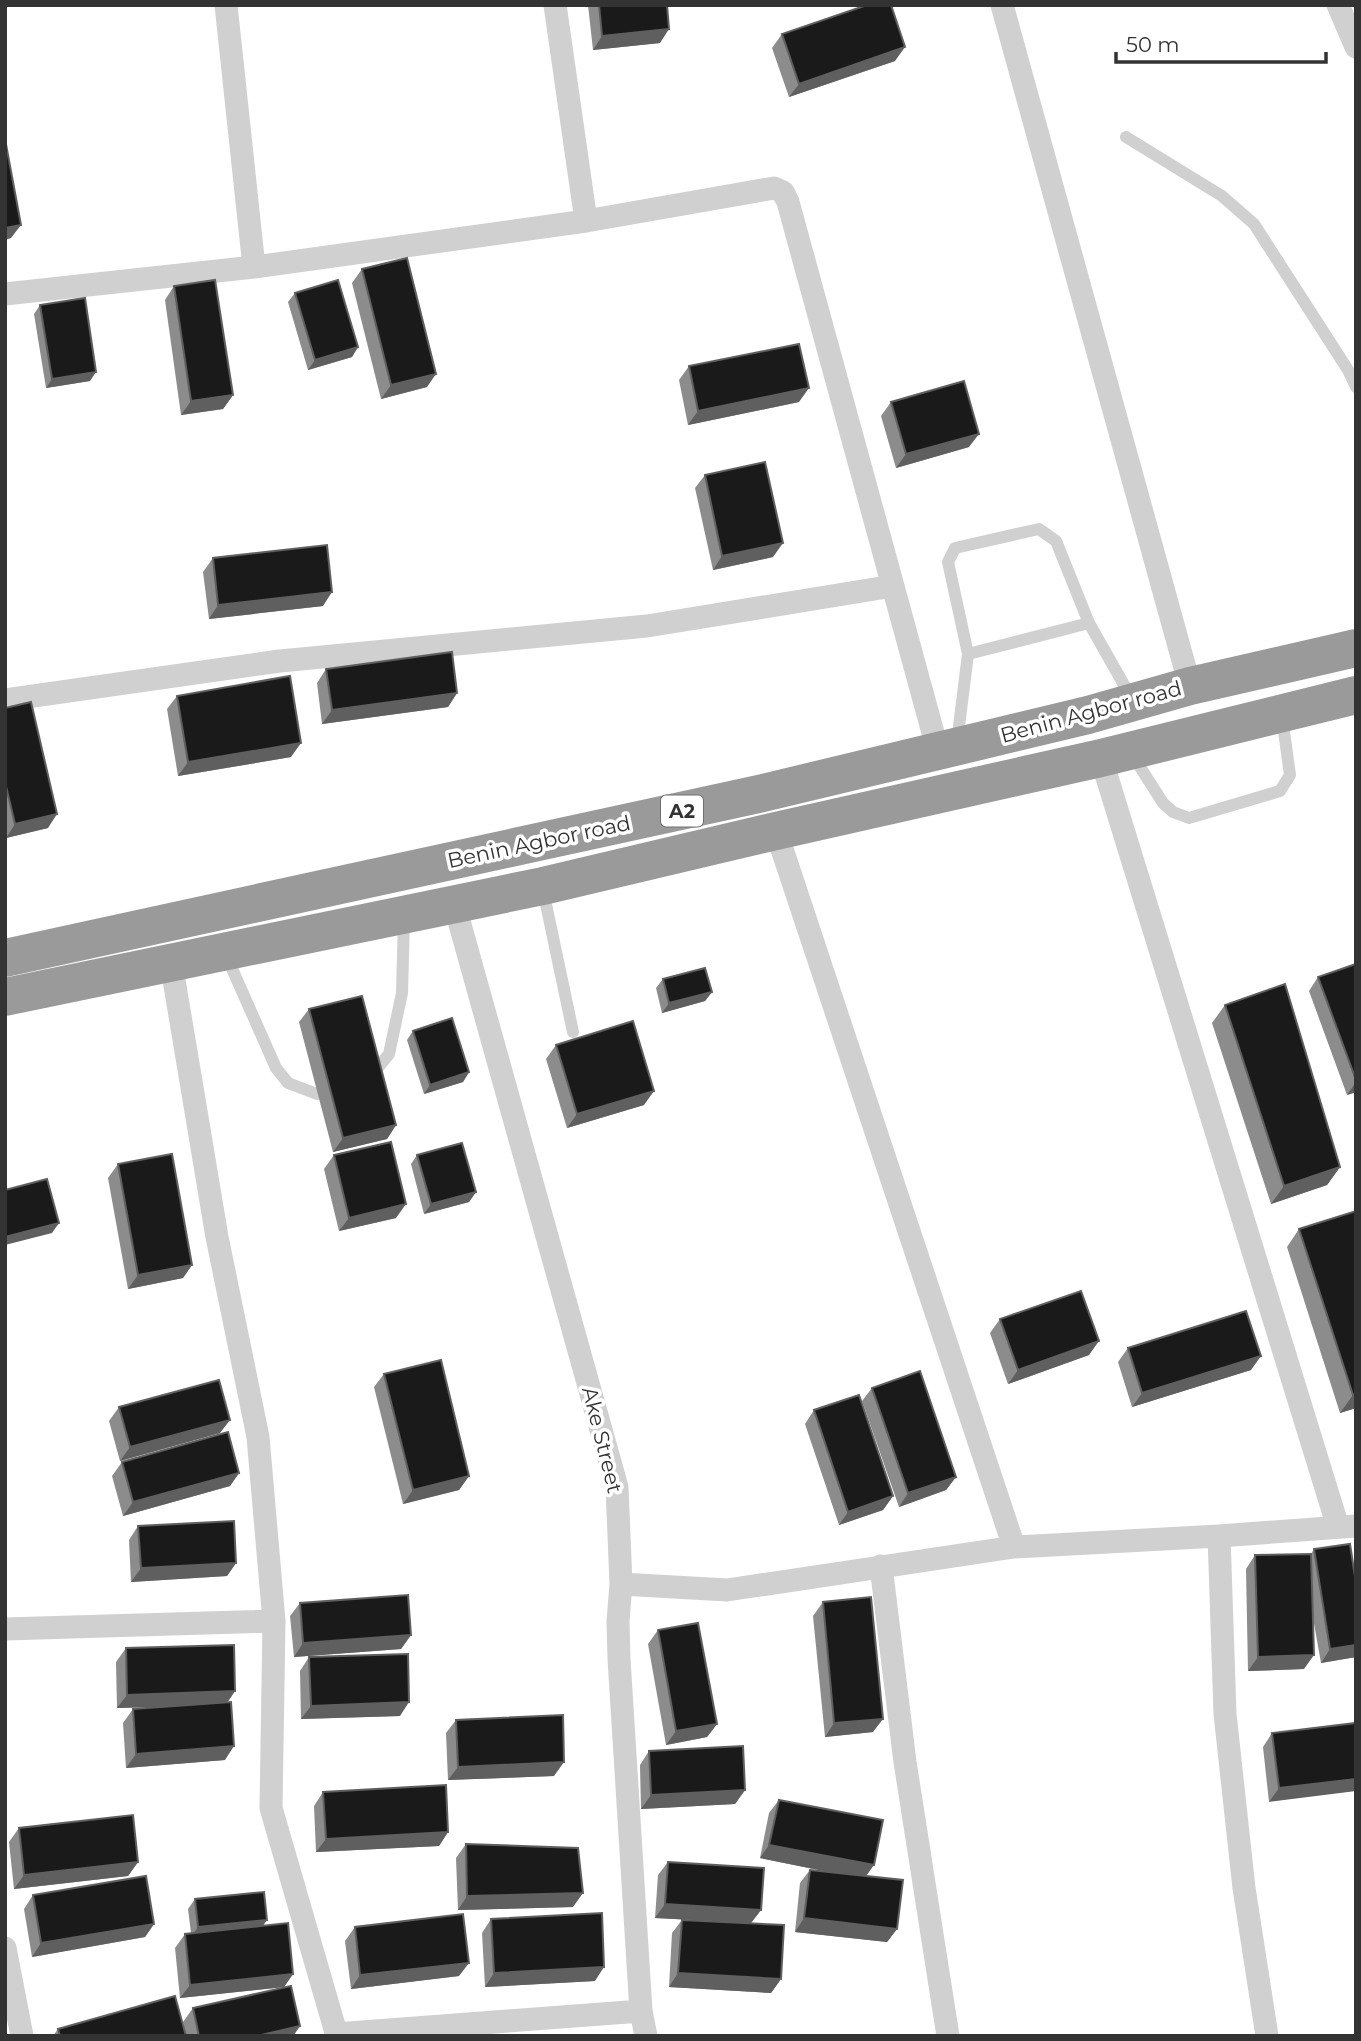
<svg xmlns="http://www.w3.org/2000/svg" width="1361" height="2041" font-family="Montserrat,sans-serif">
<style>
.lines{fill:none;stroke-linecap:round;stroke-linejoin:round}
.lane{stroke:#d0d0d0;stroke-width:12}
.street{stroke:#d0d0d0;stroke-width:23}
.highway{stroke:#9a9a9a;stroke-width:38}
.wall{fill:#8c8c8c}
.shaded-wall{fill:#5f5f5f}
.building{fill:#1a1a1a;stroke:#5f5f5f;stroke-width:2}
.labels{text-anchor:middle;stroke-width:7;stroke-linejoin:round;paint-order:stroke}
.shield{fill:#fff;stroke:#707070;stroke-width:2}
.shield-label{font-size:19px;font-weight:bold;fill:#333}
.street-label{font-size:21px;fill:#333;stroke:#fff}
</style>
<rect width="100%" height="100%" fill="#fff"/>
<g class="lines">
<!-- lane -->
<path class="lane" d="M1126,137L1222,196L1254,224L1348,370L1356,387
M968,654L948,562L955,548L1039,529L1056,541L1089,623
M957,742L968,654L1089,623L1132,699
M1133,756L1163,803L1173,812L1189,818L1280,791L1290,775L1282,717
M543,890L573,1032
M226,955L276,1068L288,1083L317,1094
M372,1075L389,1054L402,993L404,919"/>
<!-- street -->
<path class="street" d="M226,5L254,267
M555,5L586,221
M1002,5L1190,686
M1338,5L1356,47
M5,294L254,267L586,221L774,188L783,192L788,202L938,751
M5,700L280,661L647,626L893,586
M1101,758L1338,1527
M776,831L1014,1547
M454,903L617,1487L621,1584L618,1621L619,1659L641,2011L646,2036
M171,962L217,1237L258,1437L274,1621L271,1808L337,2036
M1219,1536L1225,1714L1244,1888L1267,2036
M881,1566L905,1762L948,2036
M621,1584L727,1590L1014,1547L1219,1536L1356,1526
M5,1629L274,1621
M5,1948L22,2036
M336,2034L641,2011"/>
<!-- highway -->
<path class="highway" d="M5,958L763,793L1088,715L1190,686L1356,648
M5,997L543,886L776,831L1101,758L1356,695"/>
</g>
<!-- wall -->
<path class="wall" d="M588,5H667L660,43L593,50Z
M782,34L895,61L789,97L772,48Z
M362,269L427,387L381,399L352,283Z
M174,286L233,395L223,409L181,415L165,300Z
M295,293L358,347L352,357L308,370L288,302Z
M40,305L90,381L46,388L34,314Z
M689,366L799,402L688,425L679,380Z
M891,402L969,447L896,468L881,416Z
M705,475L773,557L713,570L695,488Z
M213,558L323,606L209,619L203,572Z
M326,669L457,693L448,707L322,724L317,683Z
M177,696L291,757L178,776L167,709Z
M5,708L48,828L6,838Z
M1356,964V1092L1347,1095L1309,991L1318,977Z
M663,979L712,992L705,1001L662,1013L656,988Z
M1225,1005L1340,1167L1327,1185L1271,1204L1212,1023Z
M309,1009L396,1125L387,1139L333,1152L299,1022Z
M413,1031L469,1072L463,1082L424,1094L407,1040Z
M556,1045L644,1105L567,1128L546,1059Z
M334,1155L396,1218L339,1231L324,1169Z
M417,1155L476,1192L469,1202L424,1214L411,1164Z
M118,1164L192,1265L183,1278L128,1289L108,1178Z
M1356,1211V1408L1340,1413L1287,1247L1299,1229Z
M1000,1319L1089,1355L1008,1384L990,1333Z
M1128,1348L1251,1370L1132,1407L1118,1362Z
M384,1374L469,1476L459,1490L403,1504L374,1387Z
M872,1388L956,1477L946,1490L899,1507L862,1401Z
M119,1407L220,1433L120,1461L109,1421Z
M814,1410L893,1496L883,1510L839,1525L805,1424Z
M122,1462L239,1473L230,1486L123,1516L112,1476Z
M138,1526L236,1563L227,1576L131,1582L129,1540Z
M1314,1549L1356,1657L1321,1663L1312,1612L1304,1669L1248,1671L1246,1569L1255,1555L1311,1554Z
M823,1602L873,1732L825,1737L813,1616Z
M300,1603L411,1635L401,1649L294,1657L290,1616Z
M658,1630L717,1724L707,1737L666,1745L648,1644Z
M126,1648L235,1691L228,1702L225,1760L126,1768L123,1723L133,1709L155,1707L117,1708L116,1662Z
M309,1657L400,1716L301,1719L300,1671Z
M456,1720L554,1776L448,1780L446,1733Z
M1356,1723L1269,1802L1263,1747L1272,1733Z
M649,1751L745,1790L735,1804L641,1809L640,1765Z
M323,1792L448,1832L439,1846L316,1852L314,1806Z
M779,1800L866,1876L897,1929L887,1942L795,1932L800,1883L810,1870L823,1871L760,1858L769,1813Z
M19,1828L138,1862L128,1876L14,1889L9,1842Z
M466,1844L573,1907L458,1910L456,1858Z
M668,1862L761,1910L751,1923L655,1918L658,1875Z
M33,1895L154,1924L145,1937L32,1957L24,1909Z
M195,1899L263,1926L293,1974L284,1987L180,1998L175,1948L185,1934L191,1933L188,1909Z
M491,1919L595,1981L485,1987L482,1933Z
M682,1920L781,1979L771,1993L669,1987L672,1933Z
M355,1927L459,1976L351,1989L345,1941Z
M193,2008L300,2026L293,2036H186L183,2022Z
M58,2029L186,2036H53Z"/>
<!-- shaded-wall -->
<path class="shaded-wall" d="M669,29L660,43L593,50L602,36Z
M905,47L895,61L789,97L799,84Z
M21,225L11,238L5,240V228Z
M358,347L352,357L308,370L315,360Z
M96,372L90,381L46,388L52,379Z
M436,374L427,387L381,399L391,385Z
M809,388L799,402L688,425L698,411Z
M233,395L223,409L181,415L191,401Z
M979,434L969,447L896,468L906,454Z
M783,543L773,557L713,570L722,556Z
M332,592L323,606L209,619L218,605Z
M457,693L448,707L322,724L332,710Z
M301,743L291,757L178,776L188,762Z
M57,814L48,828L6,838L15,824Z
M712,992L705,1001L662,1013L669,1003Z
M469,1072L463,1082L424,1094L430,1085Z
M1356,1082V1092L1347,1095Z
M654,1091L644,1105L567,1128L577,1114Z
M396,1125L387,1139L333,1152L343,1138Z
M1340,1167L1327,1185L1271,1204L1284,1186Z
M476,1192L469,1202L424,1214L431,1204Z
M406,1204L396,1218L339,1231L349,1218Z
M59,1223L52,1233L5,1245V1237Z
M192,1265L183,1278L128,1289L138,1275Z
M1099,1341L1089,1355L1008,1384L1018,1370Z
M1261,1356L1251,1370L1132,1407L1142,1393Z
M1356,1394V1408L1340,1413L1353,1395Z
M230,1420L220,1433L120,1461L130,1447Z
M239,1473L230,1486L123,1516L133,1502Z
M469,1476L459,1490L403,1504L413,1490Z
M956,1477L946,1490L899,1507L908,1493Z
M893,1496L883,1510L839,1525L848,1512Z
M236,1563L227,1576L131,1582L141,1568Z
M411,1635L401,1649L294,1657L303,1643Z
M1356,1645V1657L1321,1663L1330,1649Z
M1314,1655L1304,1669L1248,1671L1258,1657Z
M235,1691L225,1705L117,1708L127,1695Z
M409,1702L400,1716L301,1719L311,1706Z
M883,1719L873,1732L825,1737L834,1723Z
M717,1724L707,1737L666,1745L676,1731Z
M234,1746L225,1760L126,1768L136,1754Z
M564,1762L554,1776L448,1780L458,1767Z
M1356,1779V1791L1269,1802L1279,1788Z
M745,1790L735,1804L641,1809L651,1795Z
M448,1832L439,1846L316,1852L326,1839Z
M769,1845L874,1865L864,1879L760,1858Z
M138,1862L128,1876L14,1889L24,1875Z
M583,1893L573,1907L458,1910L467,1896Z
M665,1904L761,1910L751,1923L655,1918Z
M804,1918L897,1929L887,1942L795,1932Z
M267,1920L260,1930L191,1937L198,1927Z
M154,1924L145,1937L32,1957L41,1943Z
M469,1963L459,1976L351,1989L360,1975Z
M604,1967L595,1981L485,1987L494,1973Z
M678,1973L781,1979L771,1993L669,1987Z
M293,1974L284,1987L180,1998L190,1985Z
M300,2026L293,2036H257Z"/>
<!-- building -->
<path class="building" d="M599,5H667L669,29L602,36Z
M867,5H891L905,47L799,84L782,34Z
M5,139L21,225L5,228Z
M407,258L436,374L391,385L362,269Z
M215,280L233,395L191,401L174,286Z
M338,280L358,347L315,360L295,293Z
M85,298L96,372L52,379L40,305Z
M799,344L809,388L698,411L689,366Z
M964,381L979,434L906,454L891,402Z
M765,462L783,543L722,556L705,475Z
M327,545L332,592L218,605L213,558Z
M452,652L457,693L332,710L326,669Z
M290,676L301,743L188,762L177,696Z
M31,702L57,814L15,824L5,782V708Z
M1356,964V1080L1318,977Z
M705,968L712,992L669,1003L663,979Z
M1285,984L1340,1167L1284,1186L1225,1005Z
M362,996L396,1125L343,1138L309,1009Z
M452,1018L469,1072L430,1085L413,1031Z
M633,1021L654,1091L577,1114L556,1045Z
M391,1142L406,1204L349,1218L334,1155Z
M462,1143L476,1192L431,1204L417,1155Z
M172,1154L192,1265L138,1275L118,1164Z
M47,1179L59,1223L5,1237V1190Z
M1356,1211V1394L1353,1395L1299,1229Z
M1081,1291L1099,1341L1018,1370L1000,1319Z
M1246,1311L1261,1356L1142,1393L1128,1348Z
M441,1360L469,1476L413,1490L384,1374Z
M920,1371L956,1477L908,1493L872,1388Z
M219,1380L230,1420L130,1447L119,1407Z
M859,1395L893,1496L848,1512L814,1410Z
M228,1432L239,1473L133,1502L122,1462Z
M234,1521L236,1563L141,1568L138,1526Z
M1350,1544L1356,1583V1645L1330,1649L1314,1549Z
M1311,1554L1314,1655L1258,1657L1255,1555Z
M408,1595L411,1635L303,1643L300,1603Z
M871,1597L883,1719L834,1723L823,1602Z
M698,1623L717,1724L676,1731L658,1630Z
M234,1645L235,1691L127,1695L126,1648Z
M408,1654L409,1702L311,1706L309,1657Z
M231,1702L234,1746L136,1754L133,1709Z
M563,1715L564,1762L458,1767L456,1720Z
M1356,1723V1779L1279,1788L1272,1733Z
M743,1746L745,1790L651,1795L649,1751Z
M446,1785L448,1832L326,1839L323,1792Z
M779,1800L883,1820L874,1865L769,1845Z
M133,1815L138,1862L24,1875L19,1828Z
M466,1844L578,1848L583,1893L467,1896Z
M668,1862L764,1868L761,1910L665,1904Z
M810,1870L903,1880L897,1929L804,1918Z
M146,1876L154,1924L41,1943L33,1895Z
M264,1892L267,1920L198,1927L195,1899Z
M602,1913L604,1967L494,1973L491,1919Z
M463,1914L469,1963L360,1975L355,1927Z
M682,1920L784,1925L781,1979L678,1973Z
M288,1923L293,1974L190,1985L185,1934Z
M291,1986L300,2026L257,2036H199L193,2008Z
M175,1996L186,2036H60L58,2029Z"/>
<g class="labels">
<!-- shield labels -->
<rect class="shield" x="661" y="795.5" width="42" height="31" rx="5"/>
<g class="shield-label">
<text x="682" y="818">A2</text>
</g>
<!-- street labels -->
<g class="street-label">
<text transform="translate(1091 712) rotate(-15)" y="7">Benin Agbor road</text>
<text transform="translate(539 842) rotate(-12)" y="7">Benin Agbor road</text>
<text transform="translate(602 1440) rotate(76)" y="7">Ake Street</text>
</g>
</g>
<!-- border -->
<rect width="1361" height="2041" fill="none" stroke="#333333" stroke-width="14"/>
<!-- scale -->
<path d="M1116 52v10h210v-10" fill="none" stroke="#333333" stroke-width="3.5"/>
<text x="1126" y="52" font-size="21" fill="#333333" stroke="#ffffff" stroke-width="5" paint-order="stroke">50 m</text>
</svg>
